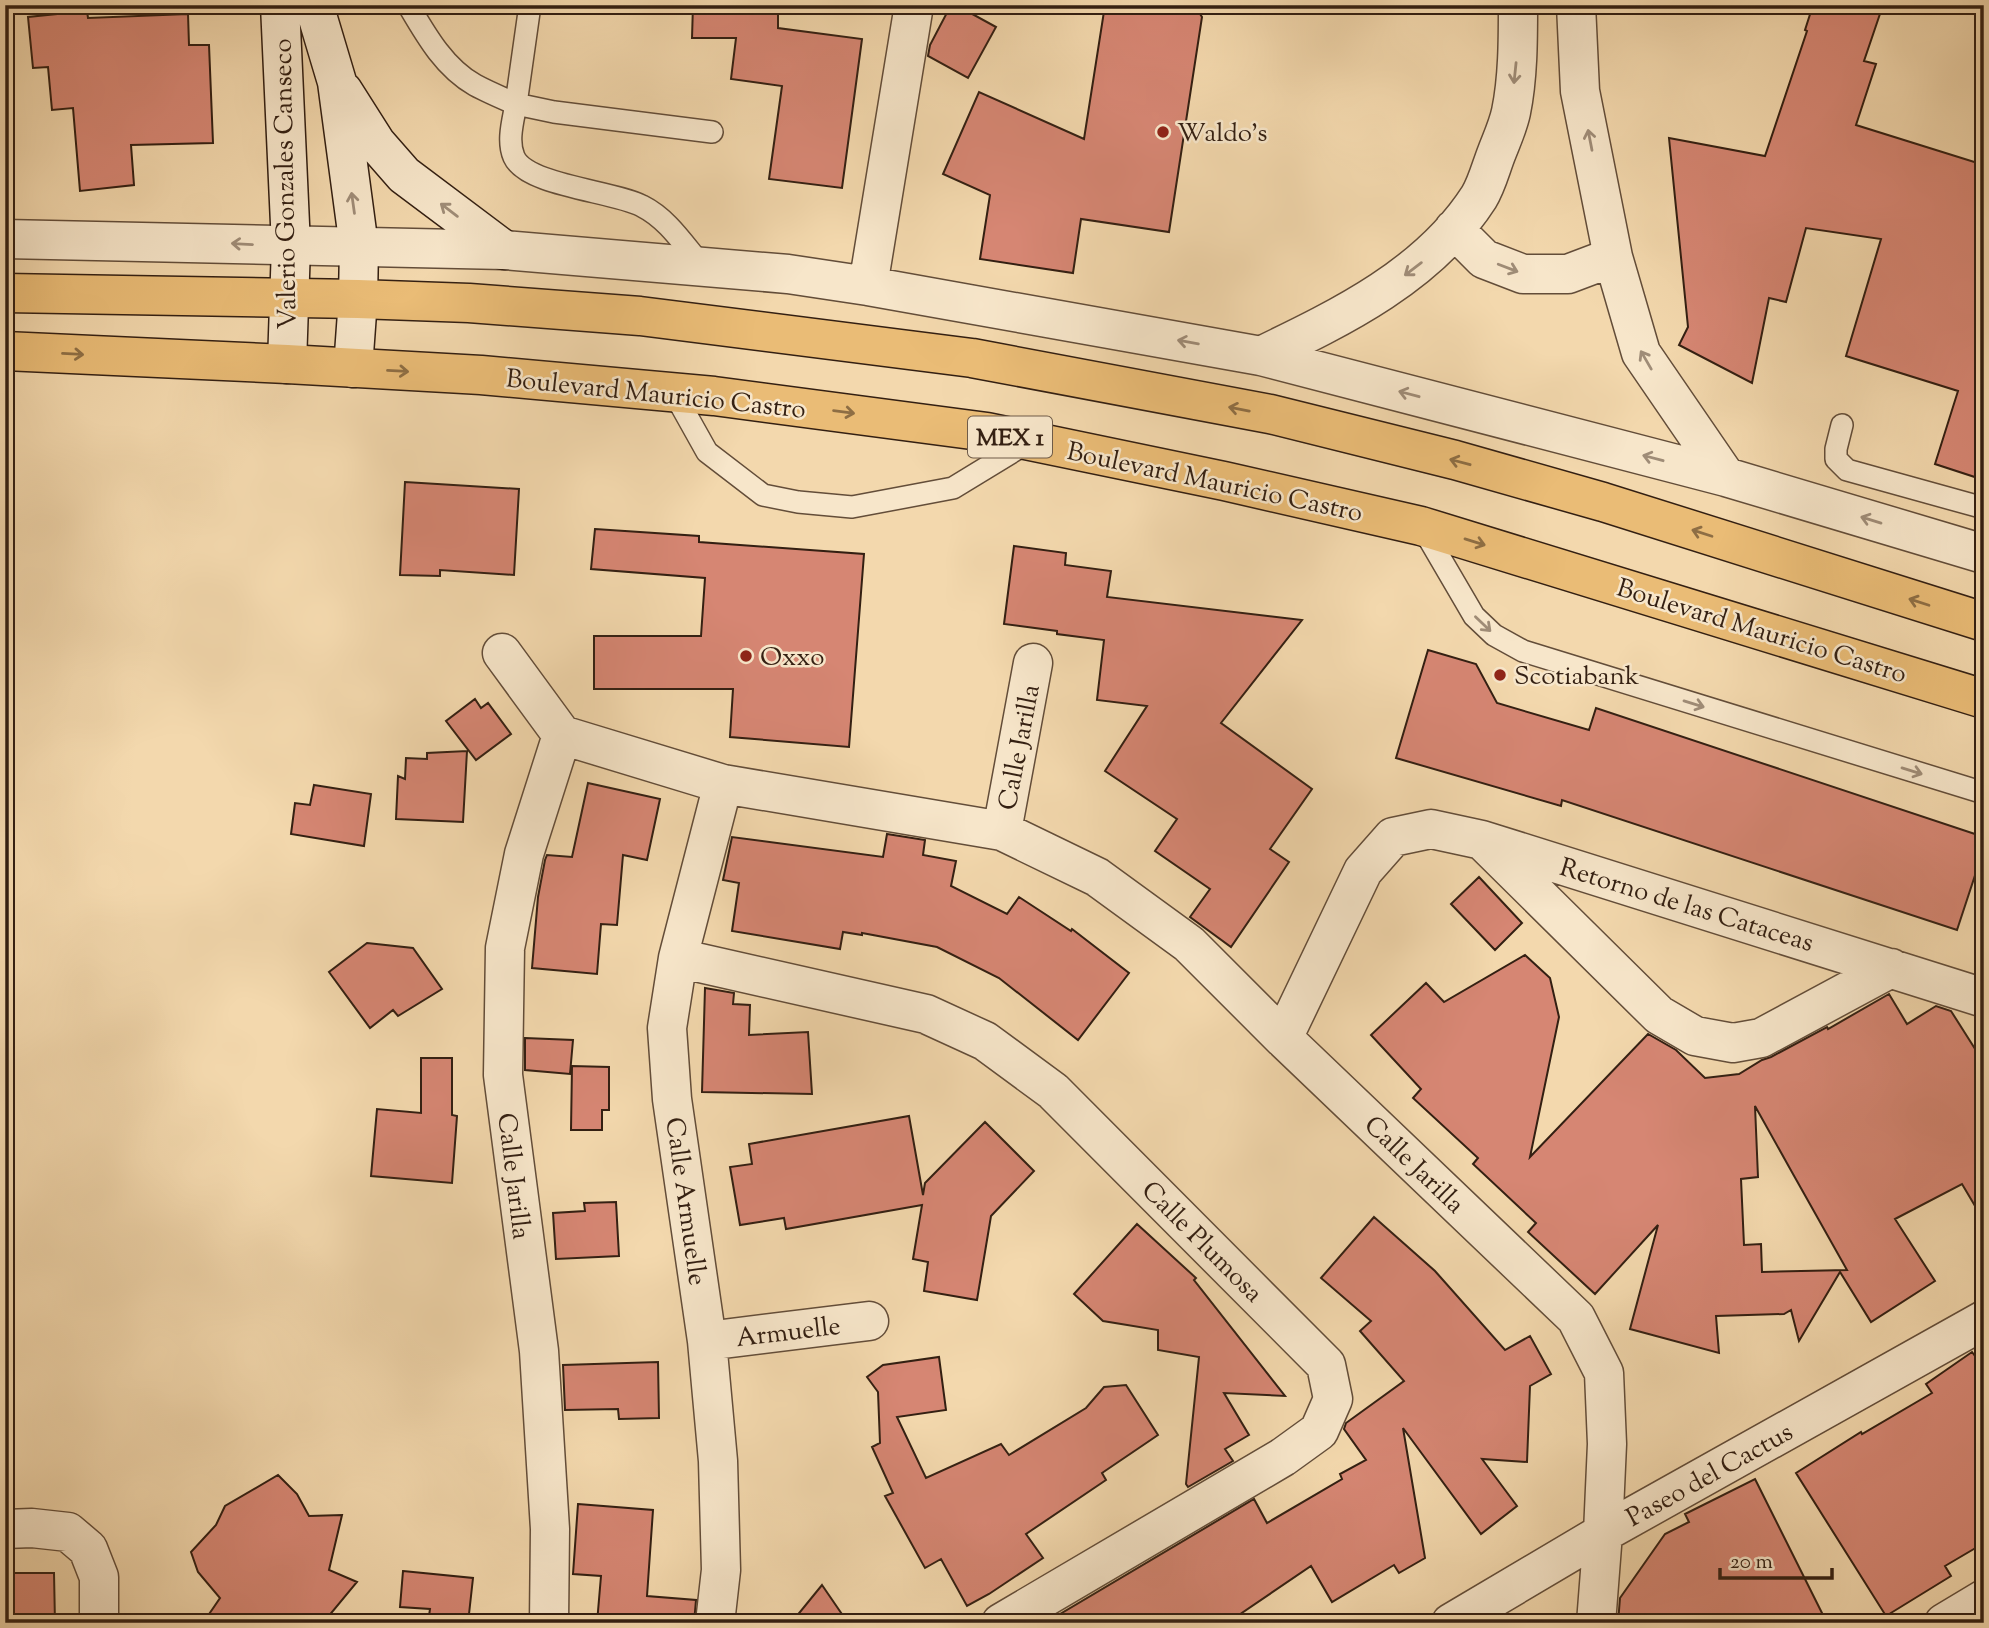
<svg xmlns="http://www.w3.org/2000/svg" width="1989" height="1628" font-family="'Sorts Mill Goudy',serif">
<style>
.building{fill:#d68673;stroke:#331f12;stroke-width:2;fill-rule:evenodd}
.lines{fill:none;stroke-linecap:round;stroke-linejoin:round}
.lane-casing{stroke:#634d39;stroke-width:24}
.street-casing{stroke:#634d39;stroke-width:41}
.secondary-casing{stroke:#331f12;stroke-width:41}
.primary-casing{stroke:#331f12;stroke-width:41}
.lane{stroke:#f7e6ca;stroke-width:21}
.street{stroke:#f7e6ca;stroke-width:38}
.secondary{stroke:#f7e6ca;stroke-width:38}
.primary{stroke:#eabc76;stroke-width:38}
.oneway{stroke:#9f8c77}
.oneway2{stroke:#8e6e44}
.poi-dot{fill:#8f2418;stroke:#f7e6ca;stroke-width:2.5}
.labels{text-anchor:middle;stroke-width:5;stroke-linejoin:round;paint-order:stroke}
.shield{fill:#f7e6ca;stroke:#6e5b49;stroke-width:2}
.shield-label{font-size:24px;font-weight:bold;fill:#331f12}
.poi-label{font-size:26px;fill:#331f12;stroke:#f7e6ca;text-anchor:start}
.street-label{font-size:26px;fill:#331f12;stroke:#f7e6ca}
</style>
<rect width="100%" height="100%" fill="#f3d8ad"/>
<filter id="stains"><feTurbulence type="fractalNoise" baseFrequency=".00286" numOctaves="4"/><feColorMatrix values="0 0 0 0 .2 0 0 0 0 .09 0 0 0 0 .02 0 0 0 .5 -.17"/></filter>
<radialGradient id="worn" r=".72"><stop offset=".6" stop-color="#630" stop-opacity="0"/><stop offset="1" stop-color="#630" stop-opacity=".3"/></radialGradient>
<!-- building -->
<path class="building" d="M693,5H778V28L862,39L842,188L769,179L782,86L731,79L736,38H692Z
M951,5H956L996,27L968,78L928,56L930,45Z
M1105,5H1194L1202,17L1169,232L1081,219L1073,273L980,259L990,195L943,174L979,92L1084,139Z
M1813,5H1883L1864,61L1876,64L1856,125L1984,165V480L1935,464L1958,391L1846,356L1881,239L1806,228L1786,302L1769,298L1752,383L1679,345L1688,327L1669,138L1765,156L1807,31L1805,30Z
M87,11L88,18L188,14L189,45H209L213,143L131,145L134,185L80,191L73,108L52,110L48,67L33,68L28,17Z
M405,482L519,489L514,575L440,570V576L400,575Z
M595,529L699,536V542L864,554L849,747L730,737L733,689H594V636H701L705,578L591,569Z
M1014,546L1066,553L1065,565L1111,571L1107,597L1302,620L1221,723L1312,789L1270,849L1289,862L1231,947L1190,917L1210,889L1155,851L1177,819L1105,771L1147,706L1097,700L1104,640L1057,634V631L1004,624Z
M1428,650L1476,664L1497,703L1589,730L1596,708L1984,837V848L1957,930L1562,800L1561,806L1396,758Z
M475,699L481,708L488,703L511,734L476,760L446,721Z
M467,751L463,822L396,819L398,776L405,779L406,758L427,759V753Z
M588,783L660,799L647,860L623,855L617,925L601,924L597,974L532,968L538,897L545,860L547,855L572,857Z
M314,785L371,794L364,846L291,834L295,803L310,805Z
M887,834L925,840L923,855L956,861L951,886L1007,914L1019,897L1071,931L1072,929L1129,973L1078,1040L999,978L937,947L862,933V935L843,932L840,949L732,931L739,883L723,880L732,837L883,857Z
M1479,877L1522,923L1495,950L1451,904Z
M367,943L413,948L442,989L398,1016L393,1010L370,1028L329,972Z
M1525,955L1550,978L1559,1017L1530,1157L1648,1034L1676,1050L1705,1078L1739,1074L1762,1060L1771,1057L1827,1027L1828,1029L1889,994L1907,1024L1936,1006L1951,1011L1984,1063V1221L1962,1184L1895,1219L1935,1281L1871,1322L1840,1272L1799,1341L1791,1310L1784,1314L1716,1316L1719,1353L1630,1329L1658,1225L1595,1294L1528,1232L1536,1223L1473,1164L1478,1158L1413,1098L1421,1089L1371,1035L1426,983L1444,1002ZM1755,1106L1793,1174L1847,1270L1762,1272L1761,1244L1744,1245L1741,1179L1758,1177Z
M705,988L734,993L733,1004L750,1005L749,1035L808,1032L812,1094L702,1092Z
M525,1038L573,1040L570,1074L525,1070Z
M421,1058H452V1115L457,1116L452,1183L371,1176L377,1109L421,1113Z
M572,1066L609,1067V1110H602V1130H571Z
M909,1116L923,1195L925,1183L985,1122L1034,1171L991,1216L977,1300L924,1291L928,1262L913,1259L922,1205L786,1229L784,1218L740,1225L730,1167L752,1164L749,1144Z
M616,1202L619,1256L556,1259L553,1213L585,1211L584,1203Z
M1374,1217L1435,1271L1505,1350L1530,1336L1551,1374L1530,1386L1527,1462L1482,1459L1517,1506L1481,1534L1403,1428L1425,1558L1399,1573L1394,1565L1332,1602L1311,1566L1227,1623H1045L1254,1499L1267,1523L1342,1479L1340,1474L1366,1460L1344,1429L1346,1423L1404,1381L1360,1331L1371,1321L1321,1278Z
M1137,1224L1196,1278L1194,1280L1285,1396L1224,1393L1249,1435L1225,1449L1233,1461L1188,1487L1186,1484L1199,1357L1158,1350V1330L1103,1321L1074,1294Z
M1972,1352L1984,1368V1543L1945,1566L1951,1576L1886,1616L1796,1473L1861,1432L1862,1434L1932,1393L1926,1384Z
M939,1357L946,1410L897,1417L926,1478L1001,1444L1009,1455L1086,1408L1104,1387L1126,1385L1158,1435L1102,1473L1106,1480L1026,1534L1043,1558L989,1594L967,1606L941,1559L925,1568L885,1496L893,1493L872,1447L880,1443L878,1392L867,1377L883,1365Z
M658,1362L659,1418L619,1419L618,1409L565,1410L563,1365Z
M278,1475L297,1494L309,1516L342,1515L329,1570L357,1582L323,1623H203L220,1598L198,1572L191,1552L216,1525L225,1506Z
M1755,1479L1827,1623H1618L1620,1598L1665,1534L1689,1522L1685,1514Z
M578,1504L653,1510L647,1596L696,1600L694,1623H597L601,1576L573,1574Z
M403,1571L473,1578L468,1623H428L430,1609L400,1607Z
M5,1573H54L55,1623H5Z
M822,1585L848,1623H791Z"/>
<g class="lines">
<defs>
<path id="lane" d="M530,5L516,104L554,112L712,132
M410,8C427,37 445,68 475,85C488,92 502,98 516,104C513,121 507,141 514,157C527,186 614,191 642,206C668,219 684,245 702,266
M674,393L707,452L763,495L798,502L852,507L953,488L1030,441
M1842,425L1836,449V459L1847,470L1984,508
M1422,527L1474,616L1494,635L1523,651L1984,793"/>
<path id="street" d="M1576,5L1580,91L1613,257L1641,353L1726,477
M1454,229L1484,259L1523,274H1568L1613,257
M5,239L504,250L788,274L868,286L1261,356L1726,477L1984,554
M868,286L914,5
M1261,356C1342,317 1429,275 1479,197C1487,184 1491,167 1497,152C1502,139 1508,126 1511,112C1518,78 1518,40 1518,5
M502,653L562,735L524,854L505,948L503,1075L539,1351L550,1529L549,1623
M562,735L723,784L1002,831L1097,877L1189,944L1283,1038L1576,1318L1604,1373L1607,1444L1603,1533L1596,1623
M1002,831L1033,663
M1486,844L1659,1015L1695,1036L1733,1043L1761,1038L1891,968
M678,958L926,1014L985,1041L1053,1091L1326,1365L1333,1399L1319,1431L1283,1457L1001,1623
M1283,1038L1363,871L1393,837L1431,829L1482,840L1984,998
M707,1341L869,1321
M5,1529L32,1528L68,1532L88,1549L99,1577V1623
M715,1623L721,1570L718,1461L707,1341L672,1099L667,1028L678,958L723,784
M1451,1623L1603,1533L1984,1320
M1944,1623L1984,1599"/>
<path id="secondary" d="M280,5L291,246L287,364
M314,5L337,82L359,247L358,299L353,368
M343,91L376,143L404,175L504,250"/>
<path id="primary" d="M5,293L358,299L469,303L640,316L972,358L1270,414L1455,460L1603,502L1984,622
M5,351L287,364L481,375L714,396L987,432L1224,481L1421,526L1984,699"/>
</defs>
<!-- lane casing -->
<use href="#lane" class="lane-casing"/>
<!-- street casing -->
<use href="#street" class="street-casing"/>
<!-- secondary casing -->
<use href="#secondary" class="secondary-casing"/>
<!-- primary casing -->
<use href="#primary" class="primary-casing"/>
<!-- lane -->
<use href="#lane" class="lane"/>
<!-- street -->
<use href="#street" class="street"/>
<!-- secondary -->
<use href="#secondary" class="secondary"/>
<!-- primary -->
<use href="#primary" class="primary"/>
</g>
<!-- one-way arrows -->
<defs><path id="oneway-shaft" d="M-6 0H5M1.5-3L5.5 0L1.5 3" fill="none" stroke-width="1.6" stroke-linecap="round" stroke-linejoin="round" transform="scale(1.75)"/></defs>
<g class="oneway">
<use href="#oneway-shaft" transform="translate(1515 73) rotate(96)"/>
<use href="#oneway-shaft" transform="translate(1590 140) rotate(-101)"/>
<use href="#oneway-shaft" transform="translate(353 203) rotate(-98)"/>
<use href="#oneway-shaft" transform="translate(449 210) rotate(-143)"/>
<use href="#oneway-shaft" transform="translate(242 244) rotate(-177)"/>
<use href="#oneway-shaft" transform="translate(1508 268) rotate(21)"/>
<use href="#oneway-shaft" transform="translate(1413 269) rotate(143)"/>
<use href="#oneway-shaft" transform="translate(1188 342) rotate(-170)"/>
<use href="#oneway-shaft" transform="translate(1646 360) rotate(-120)"/>
<use href="#oneway-shaft" transform="translate(1409 394) rotate(-165)"/>
<use href="#oneway-shaft" transform="translate(1653 458) rotate(-165)"/>
<use href="#oneway-shaft" transform="translate(1871 520) rotate(-163)"/>
<use href="#oneway-shaft" transform="translate(1483 624) rotate(44)"/>
<use href="#oneway-shaft" transform="translate(1694 704) rotate(17)"/>
<use href="#oneway-shaft" transform="translate(1912 771) rotate(17)"/>
</g>
<g class="oneway2">
<use href="#oneway-shaft" transform="translate(73 354) rotate(3)"/>
<use href="#oneway-shaft" transform="translate(398 371) rotate(3)"/>
<use href="#oneway-shaft" transform="translate(1239 409) rotate(-169)"/>
<use href="#oneway-shaft" transform="translate(844 412) rotate(7)"/>
<use href="#oneway-shaft" transform="translate(1460 462) rotate(-165)"/>
<use href="#oneway-shaft" transform="translate(1702 533) rotate(-162)"/>
<use href="#oneway-shaft" transform="translate(1475 542) rotate(17)"/>
<use href="#oneway-shaft" transform="translate(1919 602) rotate(-162)"/>
</g>
<!-- markers -->
<g class="poi-dot">
<circle cx="1163" cy="132" r="7"/>
<circle cx="746" cy="656" r="7"/>
<circle cx="1500" cy="675" r="7"/>
</g>
<g class="labels">
<!-- shield labels -->
<rect class="shield" x="968" y="416.5" width="84" height="41" rx="5"/>
<g class="shield-label">
<text x="1010" y="445">MEX 1</text>
</g>
<!-- poi labels -->
<g class="poi-label">
<text x="1177" y="141">Waldo's</text>
<text x="760" y="665">Oxxo</text>
<text x="1514" y="684">Scotiabank</text>
</g>
<!-- street labels -->
<g class="street-label">
<text transform="translate(284 184) rotate(-91)" y="9">Valerio Gonzales Canseco</text>
<text transform="translate(656 393) rotate(6)" y="9">Boulevard Mauricio Castro</text>
<text transform="translate(1215 481) rotate(12)" y="9">Boulevard Mauricio Castro</text>
<text transform="translate(1762 630) rotate(17)" y="9">Boulevard Mauricio Castro</text>
<text transform="translate(1018 747) rotate(-79)" y="9">Calle Jarilla</text>
<text transform="translate(1687 904) rotate(17)" y="9">Retorno de las Cataceas</text>
<text transform="translate(1415 1164) rotate(44)" y="9">Calle Jarilla</text>
<text transform="translate(515 1176) rotate(83)" y="9">Calle Jarilla</text>
<text transform="translate(687 1201) rotate(82)" y="9">Calle Armuelle</text>
<text transform="translate(1203 1241) rotate(45)" y="9">Calle Plumosa</text>
<text transform="translate(788 1331) rotate(-7)" y="9">Armuelle</text>
<text transform="translate(1709 1474) rotate(-29)" y="9">Paseo del Cactus</text>
</g>
</g>
<!-- margin -->
<rect width="1989" height="1628" fill="none" stroke="#f3d8ad" stroke-width="28"/>
<rect x="7" y="7" width="1975" height="1614" fill="none" stroke="#331f12" stroke-width="3.5"/>
<rect x="14" y="14" width="1961" height="1600" fill="none" stroke="#331f12" stroke-width="2"/>
<!-- scale -->
<path d="M1720 1568v10h112v-10" fill="none" stroke="#331f12" stroke-width="3.5"/>
<text x="1730" y="1568" font-size="21" fill="#331f12" stroke="#f7e6ca" stroke-width="5" paint-order="stroke">20 m</text>
<rect width="100%" height="100%" filter="url(#stains)"/>
<rect width="100%" height="100%" fill="url(#worn)"/>
</svg>
